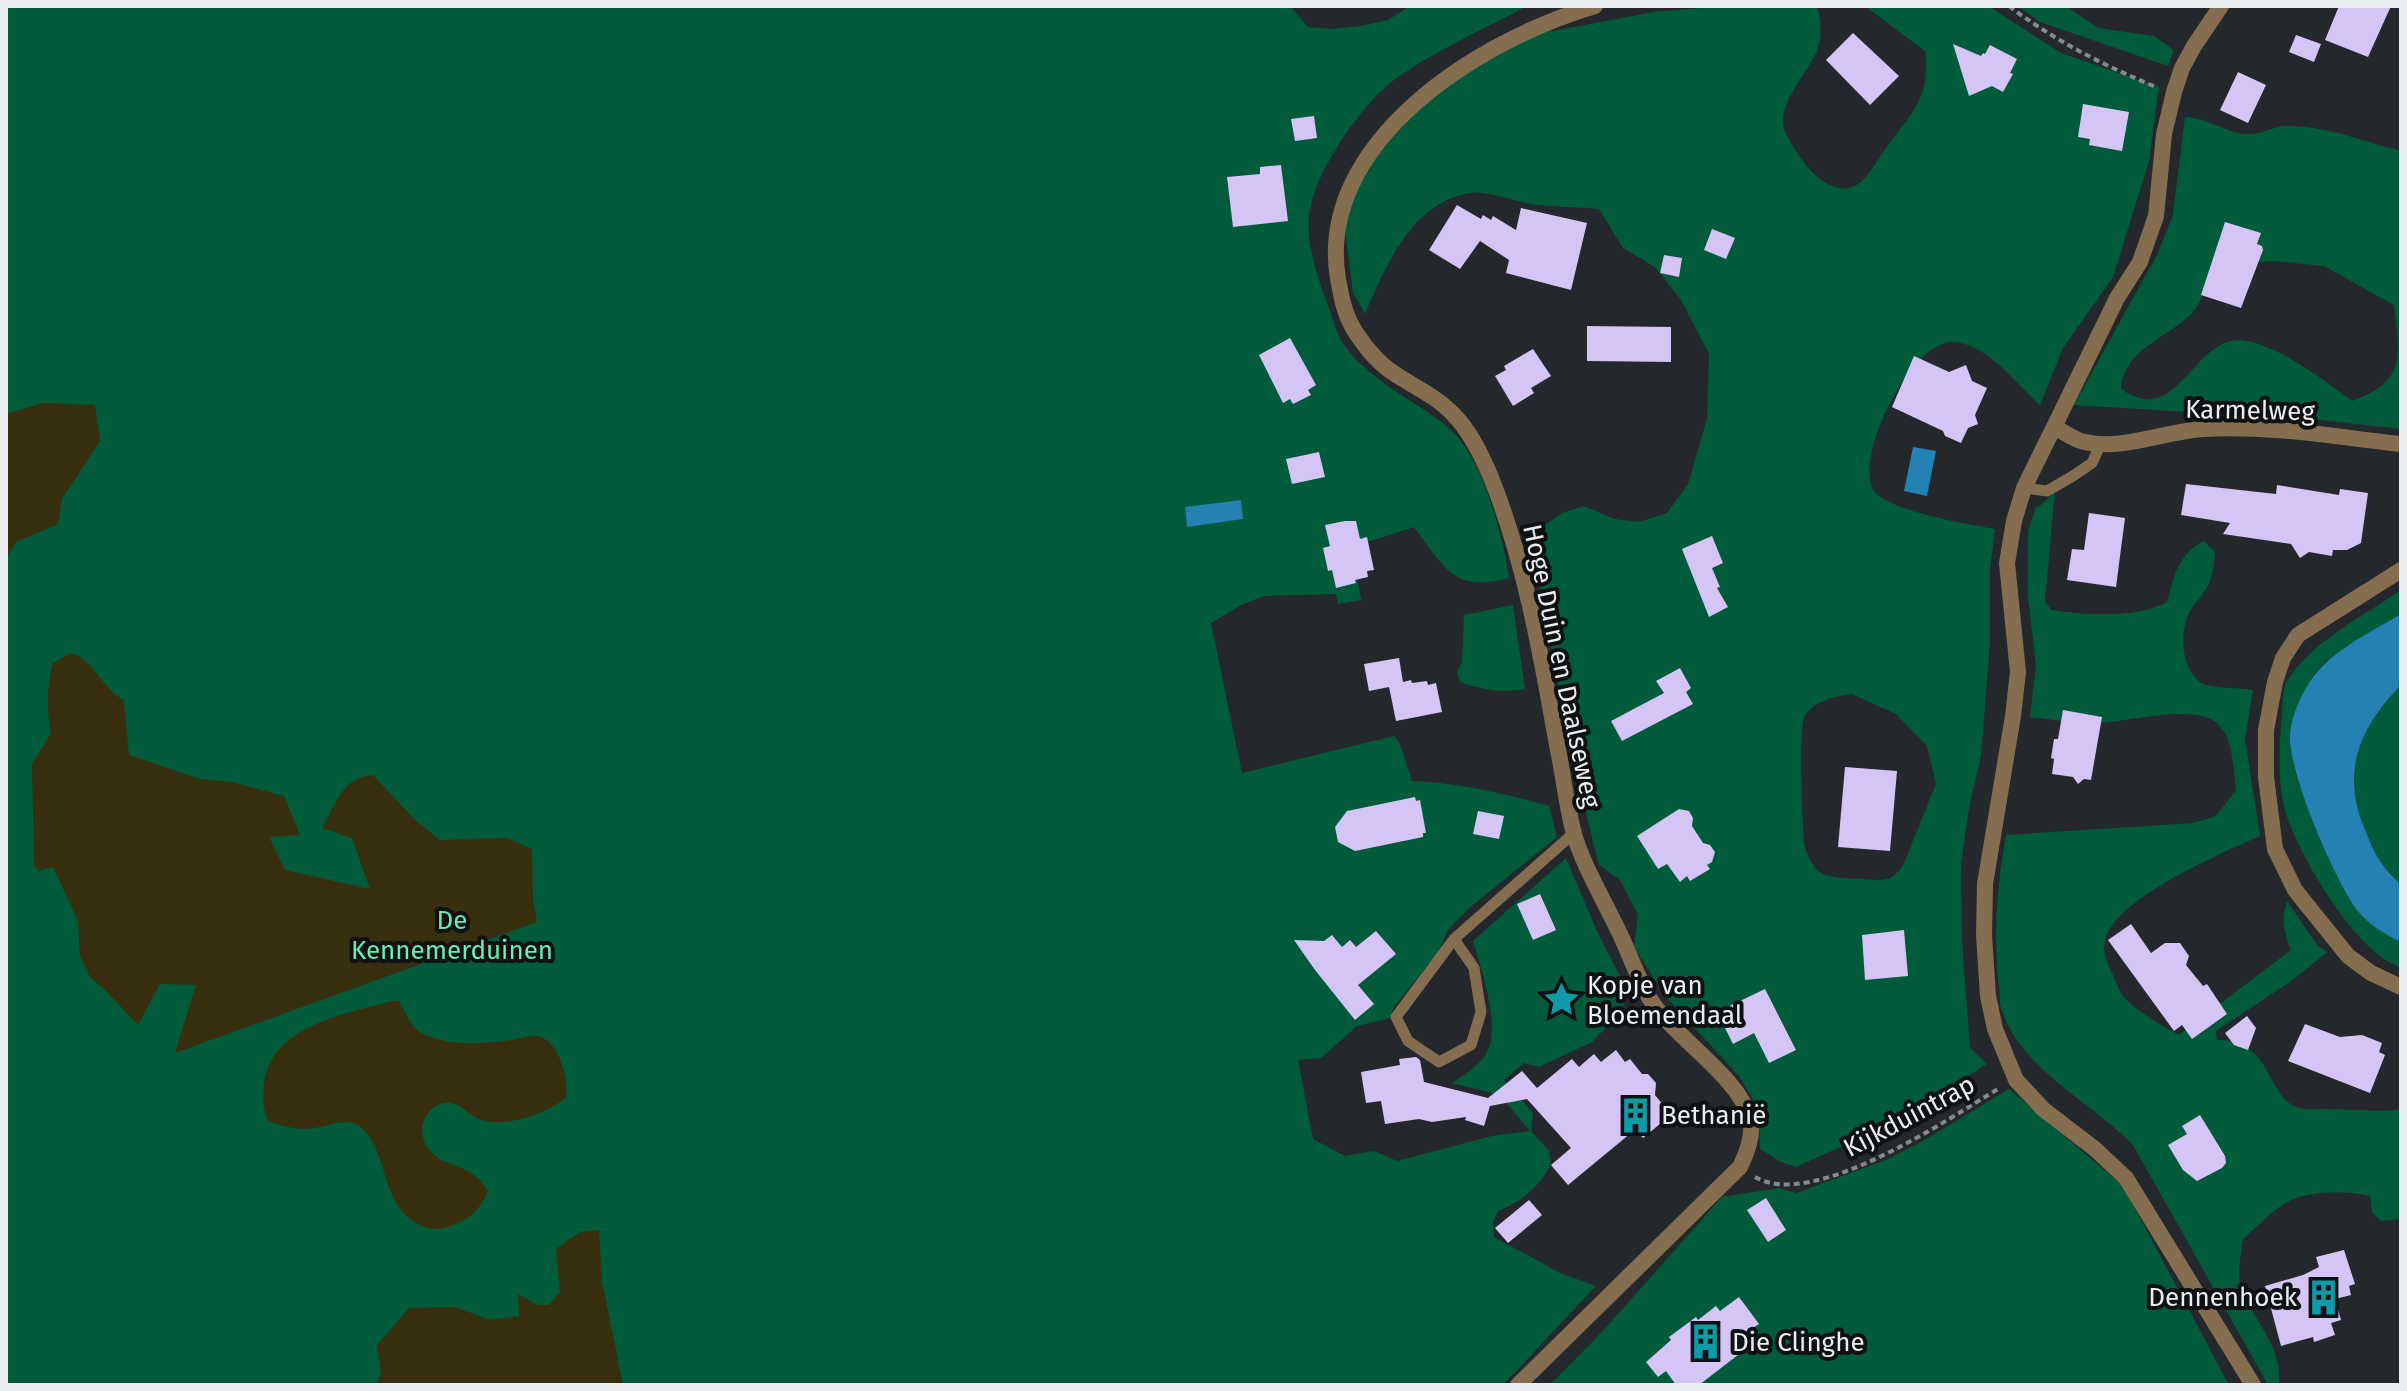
<svg xmlns="http://www.w3.org/2000/svg" width="2407" height="1391" font-family="'Fira Sans',sans-serif">
<style>
.green{fill:#005b3b;fill-rule:evenodd}
.sand{fill:#372f0e}
.water{fill:#2381b4}
.building{fill:#d5c5f6}
.lines{fill:none;stroke-linecap:round;stroke-linejoin:round}
.path{stroke:#86898d;stroke-width:4;stroke-dasharray:6 4;stroke-linecap:butt}
.lane{stroke:#856e50;stroke-width:11}
.street{stroke:#856e50;stroke-width:16}
.labels{text-anchor:middle;stroke-width:8;stroke-linejoin:round;paint-order:stroke}
.street-label{font-size:26px;fill:#ebeef1;stroke:#0f1113}
.park-label{font-size:26px;fill:#6aeeb2;stroke:#0f1113}
.poi-label{font-size:26px;fill:#ebeef1;stroke:#0f1113;text-anchor:start}
</style>
<rect width="100%" height="100%" fill="#24282c"/>
<!-- green -->
<path class="green" d="M6,6H1290L1308,27L1333,29L1360,26L1388,20L1410,6H1527C1483,30 1435,50 1394,80C1363,103 1319,167 1311,205C1303,237 1317,276 1328,305C1333,318 1336,334 1344,345C1368,379 1412,399 1444,424C1482,452 1502,532 1509,578C1454,593 1444,567 1414,527L1352,547L1361,600L1338,604L1336,594L1264,596L1241,605L1211,623L1242,773L1394,736L1400,744L1412,781C1459,783 1503,793 1549,806L1557,837L1468,909L1448,930L1438,952L1394,1007L1390,1018L1357,1026L1321,1058L1298,1060L1313,1139L1345,1156L1374,1151L1397,1161L1492,1136L1530,1131L1500,1095L1452,1083C1464,1075 1479,1066 1486,1054C1502,1029 1481,968 1473,941L1566,858L1596,929L1627,990L1623,1010L1592,1042L1539,1067L1524,1063L1504,1080L1533,1113L1531,1131L1549,1151L1551,1164C1539,1187 1522,1202 1498,1211L1493,1222L1494,1237L1560,1273L1596,1286L1503,1385H6ZM1240,500L1243,519L1187,526L1185,508Z
M1726,6H1817C1821,18 1822,36 1818,48C1811,70 1774,105 1785,131C1796,155 1828,205 1860,183C1869,176 1882,153 1889,144C1915,109 1930,96 1925,51L1865,6H1988L2061,53L2159,87L2149,161L2113,277L2063,348L2040,405C2016,383 1987,343 1952,342C1911,341 1853,458 1874,491C1888,511 1971,525 1995,529L1990,569V643L1981,756L1969,808L1961,864L1962,940L1970,1048L1987,1064L1891,1124L1796,1167L1781,1162L1760,1149L1759,1109L1739,1076L1666,997L1634,947L1638,915L1620,880L1599,865L1569,745L1531,535L1562,513L1584,506L1614,519L1639,522L1667,513L1688,484L1707,419L1709,354L1681,300L1655,267L1623,248L1599,209C1576,207 1553,207 1531,204C1514,201 1486,190 1470,193C1412,202 1385,267 1365,314L1353,293L1343,213L1396,124L1480,59L1542,33L1654,12ZM1852,694L1896,714L1927,746L1936,784L1904,863C1893,882 1884,881 1863,879C1849,878 1827,880 1816,869C1812,864 1806,853 1805,847C1802,829 1799,732 1804,718C1811,701 1836,696 1852,694Z
M2018,6H2066L2098,28L2154,36L2174,50L2168,66L2040,22Z
M2185,117C2205,118 2219,128 2238,133C2257,138 2269,127 2286,126C2325,125 2364,142 2401,151V429L2321,420L2074,405L2158,253L2173,214ZM2220,249L2255,262L2273,261L2324,266L2394,305C2400,356 2407,381 2352,401C2325,381 2260,330 2227,342C2187,357 2172,425 2121,389C2123,347 2174,337 2196,308C2206,294 2213,265 2220,249Z
M2055,491L2045,601L2051,610C2084,615 2137,619 2167,602C2174,576 2178,554 2204,541L2215,552C2214,563 2213,573 2209,583C2203,597 2190,606 2186,621C2180,640 2183,673 2203,684C2211,688 2242,688 2253,690L2245,739L2260,836C2222,853 2115,898 2105,940C2102,952 2108,964 2113,975C2116,982 2119,991 2124,997C2131,1007 2166,1029 2179,1035L2291,950C2284,933 2281,919 2287,901L2318,946L2327,952L2294,979L2216,1031L2217,1040C2274,1040 2266,1099 2299,1108C2306,1110 2317,1109 2324,1109C2345,1110 2366,1110 2387,1111L2401,1109V1219L2381,1221L2372,1213L2370,1196C2345,1190 2305,1190 2282,1205C2268,1215 2256,1228 2243,1239C2241,1255 2236,1275 2242,1290C2255,1323 2283,1347 2279,1385H2268L2133,1145C2099,1110 2053,1086 2023,1048C2015,1039 2006,1023 2002,1011C1999,1004 2000,995 1999,987C1993,936 1997,885 2006,835L2194,823L2216,816L2236,790C2233,770 2234,741 2219,725C2197,701 2123,724 2092,723C2071,723 2050,719 2030,717L2036,665L2028,598V531L2036,507L2041,505Z
M2401,590V614C2374,631 2340,646 2318,670C2307,682 2301,699 2295,714L2380,930L2401,942V967C2356,955 2292,846 2283,802C2278,774 2279,745 2282,717C2283,706 2281,690 2287,681C2310,643 2365,615 2401,590Z
M1513,605L1525,689C1502,693 1483,690 1460,682L1457,672L1462,662L1464,615Z
M2401,685V885C2380,866 2374,853 2364,827C2341,771 2360,727 2401,685Z
M2009,1089L2123,1186L2229,1385H1550L1601,1333L1722,1197L1779,1188L1796,1193L1886,1160L1923,1141Z"/>
<!-- sand -->
<path class="sand" d="M43,403L95,405L100,441L62,499L58,524L16,542L6,559V414Z
M71,653C95,661 102,689 124,700L129,755L200,779L232,782L284,796L300,835L269,837L285,870L370,889L352,838L322,828C337,803 341,778 373,775L416,821L440,840L507,838L532,849L533,901L537,922L175,1053L196,985L160,984L138,1025L105,990L90,977L80,956L78,921L53,867L39,871L34,866L32,764L51,733C46,711 47,684 53,663Z
M392,1001H399C405,1012 410,1025 420,1032C444,1047 485,1044 512,1040C520,1039 529,1035 537,1036C559,1039 569,1080 566,1098C545,1114 505,1129 479,1119C470,1116 462,1105 452,1103C429,1100 415,1126 426,1145C441,1171 471,1160 488,1191C480,1210 468,1221 448,1227C435,1231 424,1229 413,1221C379,1198 389,1148 359,1126C345,1116 321,1129 305,1129C292,1129 280,1125 268,1121C263,1108 263,1099 264,1085C270,1025 346,1014 392,1001Z
M599,1230L602,1281L623,1385H377L381,1372L377,1345L409,1308L455,1307L490,1320L519,1316L518,1294L538,1305H549L560,1292L556,1249L580,1232Z"/>
<!-- water -->
<path class="water" d="M1913,447L1936,451L1927,496L1904,491Z
M1241,500L1243,519L1187,527L1185,507Z
M2401,614V685C2360,727 2341,771 2364,827C2374,853 2380,865 2401,885V942C2386,935 2368,924 2357,910C2334,878 2292,780 2290,740C2289,724 2298,702 2306,688C2325,653 2368,634 2401,614Z"/>
<!-- building -->
<path class="building" d="M2339,6H2391L2368,57L2325,40Z
M1853,33L1899,76L1870,105L1826,60Z
M2296,35L2321,44L2314,62L2289,52Z
M1953,44L1981,56L1983,53L1985,54L1990,45L2017,59L2010,73L2013,74L2003,92L1992,86L1969,96Z
M2238,72L2266,85L2248,123L2220,110Z
M2083,104L2129,112L2122,151L2089,145L2090,139L2078,137Z
M1314,116L1317,138L1295,141L1291,119Z
M1281,165L1288,221L1233,227L1227,177L1260,174V167Z
M1457,205L1481,219L1483,215L1491,220L1493,216L1516,230L1521,208L1587,223L1571,290L1506,273L1509,260L1480,241L1460,269L1429,250Z
M2225,222L2261,233L2257,244L2262,246L2263,250L2241,308L2201,295Z
M1712,229L1735,238L1726,259L1704,250Z
M1664,255L1682,258L1679,277L1660,273Z
M1587,326L1671,327V362L1587,361Z
M1290,338L1316,385L1308,390L1311,395L1293,404L1290,399L1283,403L1259,355Z
M1533,349L1551,376L1531,388L1534,393L1513,406L1495,376L1506,370L1504,366Z
M1914,356L1949,372L1966,365L1972,381L1987,388L1975,415L1978,424L1968,428L1961,443L1945,436L1943,431L1892,407Z
M1319,452L1325,477L1292,484L1286,459Z
M2186,484L2276,494L2277,485L2339,495L2340,489L2368,493L2361,543L2347,550H2333L2332,556L2309,552L2300,558L2291,544L2223,534L2230,523L2181,515Z
M2089,513L2125,518L2116,587L2067,580L2072,549L2084,550Z
M1345,521H1356L1360,539L1367,537L1374,570L1367,571L1368,577L1355,580L1356,583L1336,588L1332,570L1328,571L1323,548L1330,546L1325,525Z
M1712,536L1723,563L1712,568L1720,587L1717,588L1728,607L1709,617L1682,549Z
M1399,658L1403,682L1411,680L1412,683L1427,681L1428,685L1436,683L1442,712L1396,721L1389,687L1369,691L1364,664Z
M1680,668L1691,688L1686,692L1693,704L1622,741L1611,721L1664,693L1656,681Z
M2063,710L2102,717L2091,780L2084,779L2078,784L2073,777L2052,774L2054,759L2051,758L2054,739H2058Z
M1845,767L1897,771L1890,851L1838,847Z
M1415,797L1416,801L1420,800L1426,833H1423V837L1355,851L1338,842L1335,827L1347,811Z
M1679,809L1689,811L1693,818L1692,826L1703,843L1710,845L1715,852L1712,862L1707,865L1710,869L1690,881L1687,876L1680,882L1667,864L1658,869L1637,836Z
M1478,811L1504,816L1499,839L1473,834Z
M1540,894L1556,930L1533,940L1517,904Z
M2131,924L2151,953L2165,943H2180L2189,956L2186,965L2203,986L2207,984L2227,1014L2192,1039L2182,1025L2174,1031L2108,940Z
M1904,930L1908,976L1865,980L1862,935Z
M1376,931L1396,954L1358,985L1374,1004L1355,1020L1315,970L1294,940L1324,941L1332,935L1342,947L1350,940L1356,947Z
M1765,989L1796,1050L1769,1063L1754,1033L1733,1044L1717,1012Z
M2247,1016L2256,1028L2248,1050L2234,1045L2225,1033Z
M2305,1024L2340,1037L2362,1035L2382,1043L2379,1052L2385,1055L2370,1093L2288,1061Z
M1616,1050L1625,1062L1630,1059L1642,1074H1648L1656,1083L1655,1095L1664,1106L1660,1110L1667,1118L1643,1138L1636,1130L1631,1133L1568,1185L1551,1165L1571,1148L1527,1099L1490,1106L1484,1126L1465,1120L1466,1117L1432,1122L1419,1119L1385,1124L1381,1101L1366,1103L1361,1072L1400,1065L1399,1059L1416,1057L1420,1060L1424,1082L1488,1098L1522,1071L1537,1088L1572,1059L1579,1067L1594,1054L1601,1062Z
M2200,1115L2225,1156L2226,1163L2222,1168L2197,1181L2183,1170L2168,1145L2187,1134L2182,1126Z
M1766,1198L1786,1230L1768,1242L1747,1210Z
M1529,1200L1542,1215L1508,1243L1495,1228Z
M2344,1250L2355,1284L2349,1286L2351,1295L2335,1299L2341,1320L2331,1323L2335,1335L2314,1342L2313,1337L2281,1346L2265,1286L2303,1275L2319,1267L2316,1257Z
M1739,1297L1759,1324L1741,1336L1747,1348L1699,1385H1676L1666,1371L1658,1377L1646,1362L1671,1340L1669,1337L1696,1317L1698,1320L1716,1306L1720,1311Z"/>
<g class="lines">
<!-- path -->
<path class="path" d="M2009,6C2055,41 2103,65 2156,87
M1755,1177C1813,1211 1948,1119 1998,1089"/>
<!-- lane -->
<path class="lane" d="M2024,488L2047,491L2073,476L2092,463L2101,443
M1454,939L1474,968L1481,1012L1471,1045L1439,1062L1408,1041L1396,1017L1454,939L1574,833"/>
<!-- street -->
<path class="street" d="M2221,6L2194,46L2182,68L2174,92L2164,134L2156,216L2140,262L2117,298L2054,427L2024,488L2014,521L2007,563L2018,672L2013,716L1985,884L1984,935L1988,996L1995,1029L2016,1080L2043,1109L2095,1149L2126,1178L2253,1385
M2054,427C2062,431 2072,438 2081,441C2121,452 2164,431 2204,429C2269,425 2336,437 2401,444
M2401,570L2298,635L2283,658L2275,682L2266,730V777L2275,849L2295,890L2348,956L2371,973L2401,987
M1518,1385L1740,1167C1747,1153 1754,1135 1750,1119C1739,1076 1673,1037 1650,999C1638,979 1630,955 1620,934C1606,904 1580,860 1573,830C1566,802 1563,773 1557,745C1541,655 1525,561 1490,475C1481,454 1470,431 1453,414C1437,397 1415,387 1395,374C1379,364 1366,348 1356,333C1344,315 1342,299 1338,279C1315,141 1482,39 1595,6"/>
</g>
<!-- icons -->
<defs>
<symbol id="sight-bare" viewBox="-9 -9 18 18"><path d="M0-6L1.8-2.2L6-1.7L2.9 1.2L3.7 5.4L0 3.3L-3.7 5.4L-2.9 1.2L-6-1.7L-1.8-2.2Z" fill="#0f9aa8" stroke="#0f1113" stroke-width="2.5" paint-order="stroke"/></symbol>
<symbol id="building-bare" viewBox="-9 -9 18 18"><path d="M-4-6H4V6H1V3H-1V6H-4ZM-2.5-4.3h1.7v1.8h-1.7ZM.8-4.3h1.7v1.8H.8ZM-2.5-1h1.7V.8h-1.7ZM.8-1h1.7V.8H.8Z" fill="#0f9aa8" stroke="#0f1113" stroke-width="2.5" paint-order="stroke"/></symbol>
</defs>
<g fill-rule="evenodd">
<use href="#sight-bare" x="1536" y="974" width="51" height="51"/>
<use href="#building-bare" x="1610" y="1090" width="51" height="51"/>
<use href="#building-bare" x="2298" y="1272" width="51" height="51"/>
<use href="#building-bare" x="1680" y="1316" width="51" height="51"/>
</g>
<g class="labels">
<!-- street labels -->
<g class="street-label">
<text transform="translate(2250 410) rotate(1)" y="9">Karmelweg</text>
<text transform="translate(1562 666) rotate(78)" y="9">Hoge Duin en Daalseweg</text>
<text transform="translate(1909 1116) rotate(-28)" y="9">Kijkduintrap</text>
</g>
<!-- park labels -->
<g class="park-label">
<text x="452" y="929">De<tspan x="452" dy="30">Kennemerduinen</tspan></text>
</g>
<!-- poi labels -->
<g class="poi-label">
<text x="1587" y="994">Kopje van<tspan x="1587" dy="30">Bloemendaal</tspan></text>
<text x="1661" y="1124">Bethanië</text>
<text x="2297" y="1306" text-anchor="end">Dennenhoek</text>
<text x="1732" y="1351">Die Clinghe</text>
</g>
</g>
<!-- border -->
<rect width="2407" height="1391" fill="none" stroke="#ebeef1" stroke-width="16"/>
</svg>
